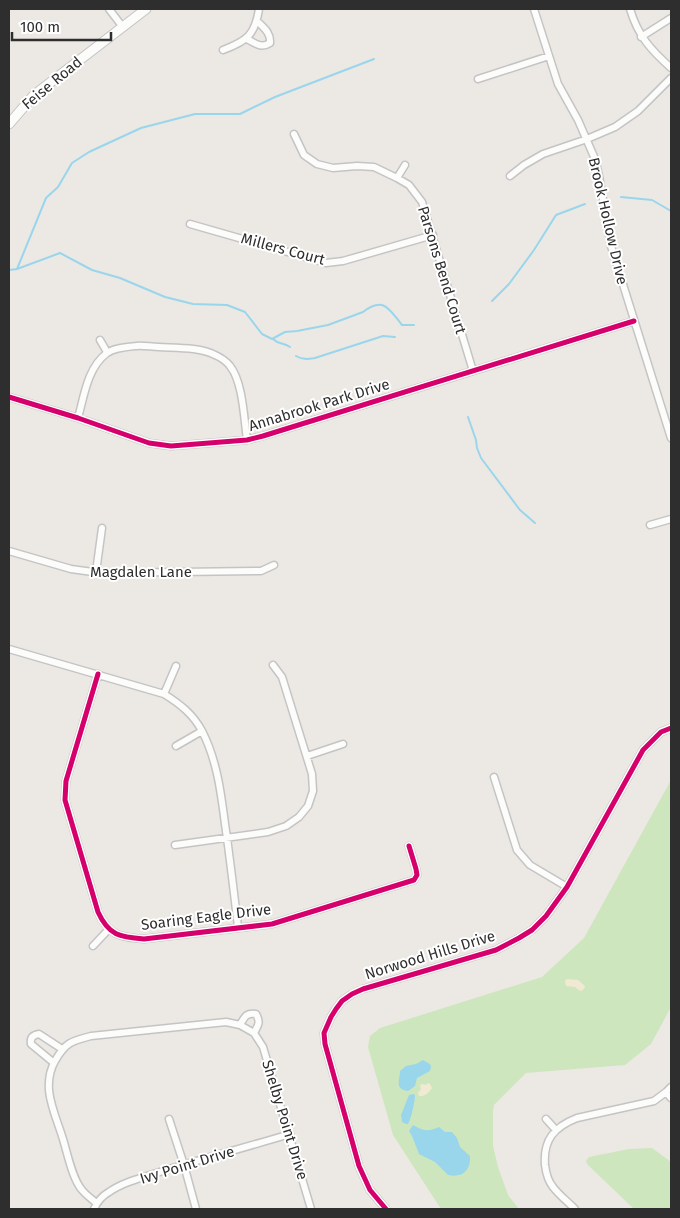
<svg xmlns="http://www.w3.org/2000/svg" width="680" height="1218" font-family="'Fira Sans',sans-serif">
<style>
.green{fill:#cee6be}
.sand{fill:#f0ead3}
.water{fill:#99d6ec}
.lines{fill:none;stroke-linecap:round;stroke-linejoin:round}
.stream{stroke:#99d6ec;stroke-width:2}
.minor-casing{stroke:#c5c4c5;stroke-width:9}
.secondary-casing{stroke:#c5c4c5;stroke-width:11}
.minor{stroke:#fcfcfb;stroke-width:6}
.secondary{stroke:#fcfcfb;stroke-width:9}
.cycleway-casing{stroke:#fff;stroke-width:8}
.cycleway{stroke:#d6006c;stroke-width:5}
.labels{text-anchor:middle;stroke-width:4;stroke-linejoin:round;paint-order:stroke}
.street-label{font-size:15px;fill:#2e2e2e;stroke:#fff}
</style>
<rect width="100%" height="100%" fill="#ece8e4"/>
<!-- green -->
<path class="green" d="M671,780V1007L651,1044L625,1065L526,1073L494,1105L493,1111V1146L498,1167L508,1195L519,1209H441L393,1135L368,1047L370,1036L380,1028L542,977L584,938Z
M652,1148L671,1162V1209H634L590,1167L587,1164L586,1161L589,1157L629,1149Z"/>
<!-- sand -->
<path class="sand" d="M567,979L578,980C580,982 584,984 585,987L583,990L580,991L575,987L566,986L565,981Z
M428,1083L430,1084L432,1088C429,1092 425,1097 419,1096L418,1093L421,1089L420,1085L422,1084L426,1085Z"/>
<!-- water -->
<path class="water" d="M423,1060L430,1064L431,1067L430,1071L417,1078L415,1086L408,1091C394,1089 400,1080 400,1071L406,1066L416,1064Z
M413,1094L415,1095C415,1101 411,1120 408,1124H406L402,1122L401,1115L409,1095Z
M413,1125C424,1131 427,1132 439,1127L445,1132H452L457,1138L460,1147L470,1156C471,1171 462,1178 448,1175L435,1162L419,1154L412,1136L409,1131Z"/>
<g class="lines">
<!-- stream -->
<path class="stream" d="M621,197L652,200L671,211
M17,269L46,198L58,187L72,163L89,152L141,128L195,114H240L275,97L374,59
M9,270L17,269L60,253L92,270L120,278L165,297L193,304L227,305L245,312L262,334L272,339L285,332L297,331L328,325L363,312C384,296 389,309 402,325H414
M492,301L509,284L534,250L556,215L585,204
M273,339C279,345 283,342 290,347
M296,356C303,360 308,359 315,358L383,336L395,337
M468,417L476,440L477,448L481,458L520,510L535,523"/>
<defs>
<path id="minor" d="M109,9L122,26
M534,9L558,84L578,120L595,159L599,176L611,246L671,438
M630,9C638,36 651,50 671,68
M641,37L671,18
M247,39C255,43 261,49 270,43C271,33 264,28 257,21
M223,50C247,41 255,35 259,9
M478,79L549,56
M294,134L304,155L317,164L333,168L357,166L374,167L397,178L409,185L422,202L473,371
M510,176L524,165L543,154L587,139L615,127L638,111L671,78
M397,178L405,165
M190,224L326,263L343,261L433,235
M100,340L107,352
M9,397L78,418L149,443L171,446L247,440L263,436L634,321
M78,418C84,397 87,368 107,353C114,348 126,347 136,346C143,345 151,347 159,347C175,348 200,347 215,355C220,357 227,362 230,366C243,382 244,419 247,440
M650,525L671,519
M9,551L71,569L100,573L261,571L274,565
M96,572L102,528
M9,649L164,694C180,704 193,714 202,731C217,760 221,793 225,824C230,858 234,893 238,927
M98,674L66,781L65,800L98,912C109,936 120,937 144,939L272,924L414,880L417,875L416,869L409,846
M164,694L176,666
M176,746L202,731
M307,756L343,744
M494,777L517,850L530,865L567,887
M175,845L268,832L286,826L299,817L308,806L313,791L312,774L282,677L273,665
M93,946L109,929
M240,1025C245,1016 246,1013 256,1014C261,1023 258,1025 254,1033
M54,1063L31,1044C30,1038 33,1035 39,1034L62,1049
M666,1092L671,1098
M169,1119L184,1165L196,1209
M546,1119L556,1130
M96,1203C92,1199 86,1195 82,1190C72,1179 67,1151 62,1136C54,1111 41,1086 55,1061C65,1043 71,1041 91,1036L226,1022L240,1025L254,1033L263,1047L311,1209
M94,1209C97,1202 102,1196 109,1192C125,1181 145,1177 163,1171C205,1158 247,1147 290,1134
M386,1209L370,1190L359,1166L325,1044L324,1033L331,1017L336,1009L342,1001L352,994L363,989L496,950L519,938L532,930L546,916L567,887L643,750L661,732L671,728
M575,1209C568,1202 559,1195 553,1187C548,1181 546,1173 545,1165C543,1140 554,1127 577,1118L654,1101L666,1092L671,1087"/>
<path id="secondary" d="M9,124L34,95L146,9"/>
</defs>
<!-- minor casing -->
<use href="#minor" class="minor-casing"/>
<!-- secondary casing -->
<use href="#secondary" class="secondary-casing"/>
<!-- minor -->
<use href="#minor" class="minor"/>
<!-- secondary -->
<use href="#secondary" class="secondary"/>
<defs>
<path id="cycleway" d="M9,397L78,418L149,443L171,446L247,440L263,436L634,321
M98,674L66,781L65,800L98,912C109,936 120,937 144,939L272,924L414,880L417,875L416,869L409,846
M386,1209L370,1190L359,1166L325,1044L324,1033L331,1017L336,1009L342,1001L352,994L363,989L496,950L519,938L532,930L546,916L567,887L643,750L661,732L671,728"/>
</defs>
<!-- cycleway casing -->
<use href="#cycleway" class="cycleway-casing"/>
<!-- cycleway -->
<use href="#cycleway" class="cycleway"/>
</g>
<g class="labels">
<!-- street labels -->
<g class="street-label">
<text transform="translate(52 83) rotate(-40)" y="5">Feise Road</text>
<text transform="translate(608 221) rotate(77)" y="5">Brook Hollow Drive</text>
<text transform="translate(283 249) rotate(15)" y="5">Millers Court</text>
<text transform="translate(442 270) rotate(73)" y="5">Parsons Bend Court</text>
<text transform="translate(319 405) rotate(-17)" y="5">Annabrook Park Drive</text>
<text x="141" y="577">Magdalen Lane</text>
<text transform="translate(206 917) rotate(-7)" y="5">Soaring Eagle Drive</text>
<text transform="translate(430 955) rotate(-17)" y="5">Norwood Hills Drive</text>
<text transform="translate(285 1120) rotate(73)" y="5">Shelby Point Drive</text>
<text transform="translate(187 1165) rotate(-17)" y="5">Ivy Point Drive</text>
</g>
</g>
<!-- border -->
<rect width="680" height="1218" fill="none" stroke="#2e2e2e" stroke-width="20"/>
<!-- scale -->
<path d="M12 32v8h99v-8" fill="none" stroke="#2e2e2e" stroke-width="2.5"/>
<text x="20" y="32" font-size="15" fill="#2e2e2e" stroke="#ffffff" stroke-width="4" paint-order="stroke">100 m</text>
</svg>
